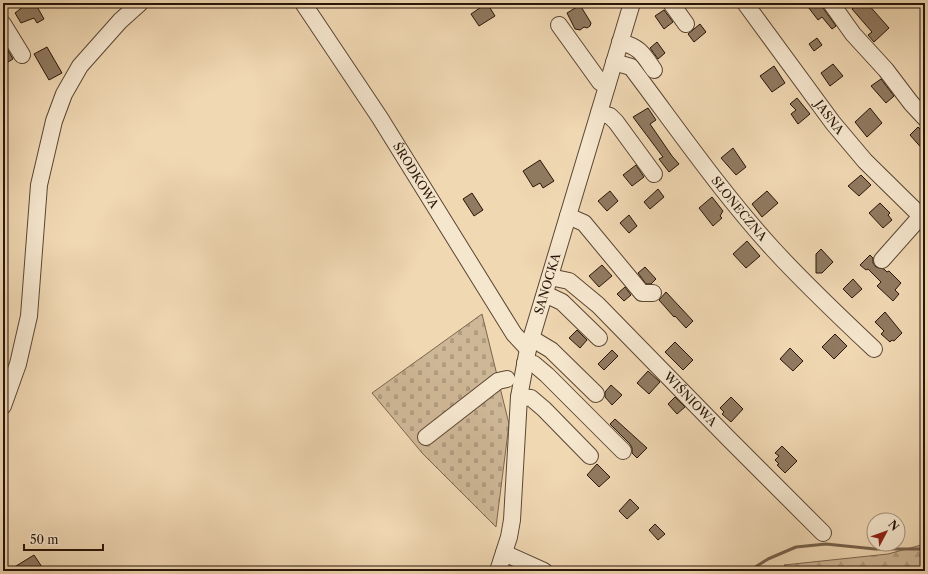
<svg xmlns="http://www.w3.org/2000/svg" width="928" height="574" font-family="'Libre Caslon Text',serif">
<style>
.forest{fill:url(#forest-firs);stroke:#7c664f}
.cemetery{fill:url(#cemetery-stones);stroke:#7c664f}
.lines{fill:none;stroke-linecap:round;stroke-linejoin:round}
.stream{stroke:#78624c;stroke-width:3}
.building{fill:#907a61;stroke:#291508}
.minor-casing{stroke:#5b4633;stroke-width:18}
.minor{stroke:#f5e6ce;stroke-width:16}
.labels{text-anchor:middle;stroke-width:4;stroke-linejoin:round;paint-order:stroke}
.street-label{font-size:12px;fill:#291508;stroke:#f5e6ce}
</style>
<defs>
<pattern id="forest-firs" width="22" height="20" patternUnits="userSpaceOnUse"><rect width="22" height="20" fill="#ceb796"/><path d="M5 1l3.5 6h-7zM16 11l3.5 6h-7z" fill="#b19c80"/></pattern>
<pattern id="cemetery-stones" width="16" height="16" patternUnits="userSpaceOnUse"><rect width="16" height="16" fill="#ceb796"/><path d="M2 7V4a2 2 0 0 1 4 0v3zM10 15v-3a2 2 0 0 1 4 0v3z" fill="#b19c80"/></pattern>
</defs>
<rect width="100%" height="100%" fill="#f0d8b3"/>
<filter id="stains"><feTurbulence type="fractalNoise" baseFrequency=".005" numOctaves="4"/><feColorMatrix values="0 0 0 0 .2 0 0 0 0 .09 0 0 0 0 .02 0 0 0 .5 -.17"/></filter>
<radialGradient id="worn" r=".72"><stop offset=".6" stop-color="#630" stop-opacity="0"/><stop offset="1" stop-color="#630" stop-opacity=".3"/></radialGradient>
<!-- forest -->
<path class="forest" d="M925,544V571H797L784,565L888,554Z"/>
<!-- cemetery -->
<path class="cemetery" d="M482,314L509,424L496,527L423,454L372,393Z"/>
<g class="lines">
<!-- stream -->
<path class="stream" d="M749,571L768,559L796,547L826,544L875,549H925"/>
</g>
<!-- building -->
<path class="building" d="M23,3H35L44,19L37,23L34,18L21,23L15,13L24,6Z
M487,3L495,16L479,26L471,14Z
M805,3H822L823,8L836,26L832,29L822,17L818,20Z
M860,3H867L889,28L874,42L868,35L872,32L852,9Z
M580,5L591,23L590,26L587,28L584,27L580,30L575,29L567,13Z
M664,10L673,22L664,29L655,16Z
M700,24L706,32L694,42L688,34Z
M817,38L822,45L814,51L809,44Z
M3,42L13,59L3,65Z
M657,42L665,53L658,59L650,48Z
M47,47L62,73L49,80L34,54Z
M833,64L843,76L830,86L821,73Z
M774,66L785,83L772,92L760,76Z
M881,79L894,96L886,103L871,86Z
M797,98L810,114L798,124L791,114L796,110L790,104Z
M648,108L656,120L650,124L672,156L679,164L669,172L659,159L663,157L633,117Z
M870,108L882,123L867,137L855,122Z
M918,127L920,129L922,127H925V152L910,135Z
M733,148L746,167L736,175L721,158Z
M540,160L554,181L543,188L540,183L533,187L523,171Z
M636,165L644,177L632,186L623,175Z
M861,175L871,185L859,196L848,186Z
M658,189L664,197L650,209L644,202Z
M610,191L618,201L607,211L598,201Z
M767,191L778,203L762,217L752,204Z
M472,193L483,210L474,216L463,199Z
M712,197L723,211L720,216L722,218L713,226L699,208Z
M880,203L890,213L888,215L892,220L883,228L869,213Z
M629,215L637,226L629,233L620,223Z
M747,241L760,256L746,268L733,254Z
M821,249L833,262L822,273H816V254Z
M870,255L873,258V263L876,267L884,269L887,272L889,271L901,283L895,290L899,294L893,301L877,286L881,282L868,269L866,270L860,265Z
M602,265L612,276L599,287L589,276Z
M645,267L656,279L651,284H646L638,273Z
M853,279L862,289L852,298L843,289Z
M625,287L631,295L624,301L617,294Z
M666,292L693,321L686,328L675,316L674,317L659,300Z
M885,312L902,333L894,341L892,340L890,342L881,334L884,331L875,322Z
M577,330L587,340L580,348L569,338Z
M835,334L847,346L834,359L822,347Z
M675,342L693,360L683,370L665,352Z
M790,348L803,361L793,371L780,359Z
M612,350L618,356L604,370L598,364Z
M648,371L660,382L649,394L637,383Z
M611,385L622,395L612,405L605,397V392Z
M675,397L685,407L677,414L668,404Z
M731,397L743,409L731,422L722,414L724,412L720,408Z
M615,419L647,448L637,458L632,453V448L630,444L610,424Z
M782,446L797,461L785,473L777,465L779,464L775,460L779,456L775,453Z
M597,464L610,477L599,487L587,475Z
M630,499L639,508L627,519L619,511Z
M655,524L665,534L658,540L649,530Z
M34,555L42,567L36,571H8Z"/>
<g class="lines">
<defs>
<g id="minor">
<path id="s1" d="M303,3L380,118L514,334L528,349"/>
<path d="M671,3L686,24"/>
<path id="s2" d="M745,3L833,123L865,161L925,220"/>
<path d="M831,3L853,34L886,70L911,103L925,118"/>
<path d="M3,24L22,55"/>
<path d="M559,25L600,82L607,86"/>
<path d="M620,42C640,47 643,54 654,70"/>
<path id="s3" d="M614,62L631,67C677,128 721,192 773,249C805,284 840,317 874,349"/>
<path d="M599,113L610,116L616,122L654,174"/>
<path d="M568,216L584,223L642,293H653"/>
<path d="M882,260L921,216"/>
<path id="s4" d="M550,277L569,281L598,305L728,438L823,533"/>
<path d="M545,294L562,302L599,338"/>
<path d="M531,338L551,350L596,394"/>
<path d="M525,363L534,364L547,375L623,451"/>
<path d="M519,397L531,398L544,409L590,456"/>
<path d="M3,406L18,364L29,316L39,185L54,121L64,94L80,66L120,21L140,3"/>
<path d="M426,437L498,381L507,379"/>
<path d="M504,553L544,571"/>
<path id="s5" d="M498,571L509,537L512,520L519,397L528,349L632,3"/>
</g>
</defs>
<!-- minor casing -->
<use href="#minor" class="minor-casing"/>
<!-- minor -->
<use href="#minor" class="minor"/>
</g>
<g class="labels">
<!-- street labels -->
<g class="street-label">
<text dy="4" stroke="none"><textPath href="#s2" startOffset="142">JASNA</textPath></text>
<text dy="4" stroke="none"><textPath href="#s1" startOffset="206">ŚRODKOWA</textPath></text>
<text dy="4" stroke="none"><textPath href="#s3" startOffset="196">SŁONECZNA</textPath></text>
<text dy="4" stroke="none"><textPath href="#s5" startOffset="293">SANOCKA</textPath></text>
<text dy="4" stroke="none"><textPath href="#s4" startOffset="189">WIŚNIOWA</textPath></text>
</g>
</g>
<!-- margin -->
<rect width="928" height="574" fill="none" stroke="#f0d8b3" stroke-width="16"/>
<rect x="4" y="4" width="920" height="566" fill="none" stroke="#291508" stroke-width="2"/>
<rect x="8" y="8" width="912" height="558" fill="none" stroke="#291508"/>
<!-- north arrow -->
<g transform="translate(886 532) rotate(49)"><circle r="19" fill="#f5e6ce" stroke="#a3927f"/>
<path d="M0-3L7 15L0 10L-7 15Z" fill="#8f2418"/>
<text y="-6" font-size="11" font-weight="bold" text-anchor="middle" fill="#291508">N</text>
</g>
<!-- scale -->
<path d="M24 544v6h79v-6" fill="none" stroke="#291508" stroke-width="2"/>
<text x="30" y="544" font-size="12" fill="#291508" stroke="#f5e6ce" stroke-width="3" paint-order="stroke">50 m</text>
<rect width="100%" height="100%" filter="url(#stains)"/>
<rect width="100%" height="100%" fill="url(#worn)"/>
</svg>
